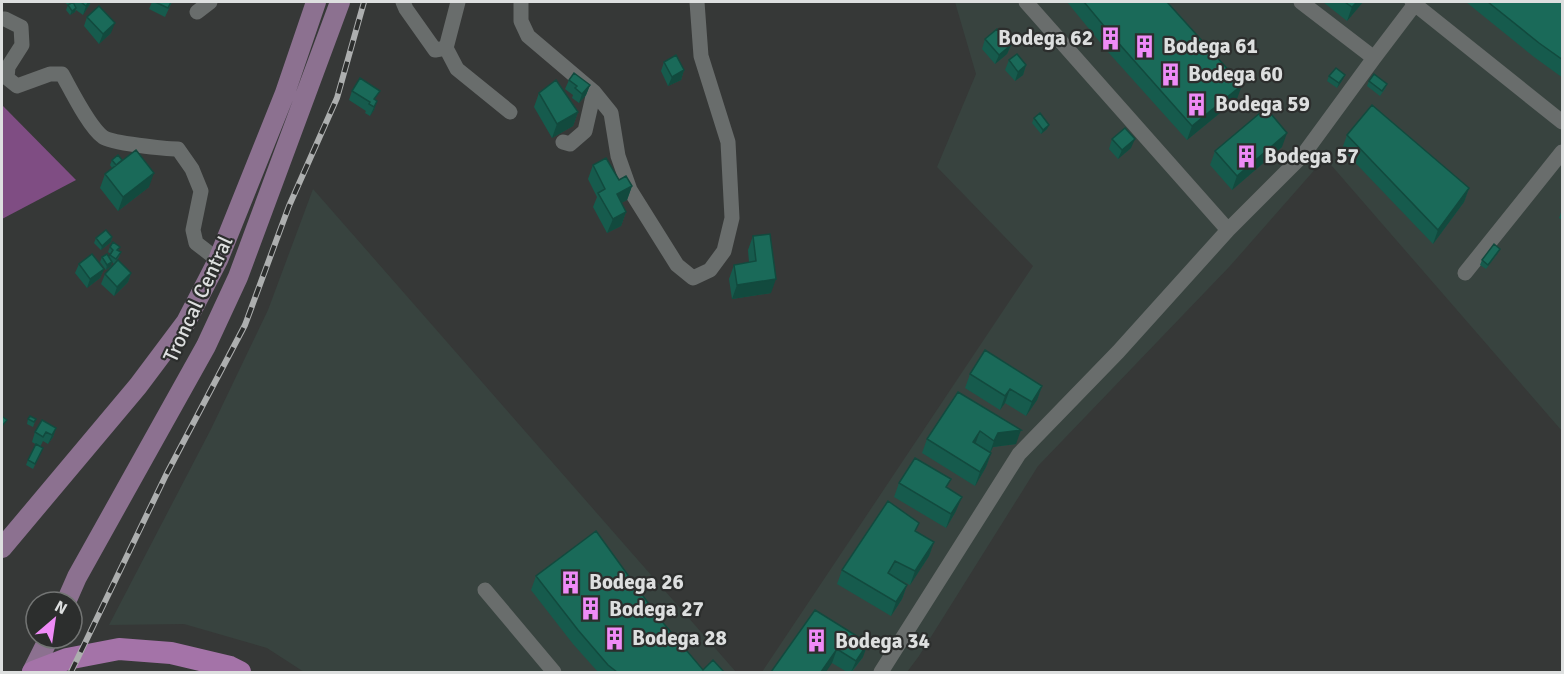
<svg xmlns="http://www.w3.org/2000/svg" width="1564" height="674" font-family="Signika,sans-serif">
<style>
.built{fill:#38433f}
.green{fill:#7f4d83}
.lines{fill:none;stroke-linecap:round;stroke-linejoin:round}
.minor{stroke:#696d6c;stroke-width:15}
.major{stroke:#8c7190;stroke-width:20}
.highway{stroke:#a473a8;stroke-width:22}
.rail-casing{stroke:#adafaf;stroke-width:6}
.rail{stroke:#2c2e2d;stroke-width:4;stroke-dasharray:11;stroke-linecap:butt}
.wall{fill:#165b4d}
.shaded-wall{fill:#124a3e}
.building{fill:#1a6a59;stroke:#124a3e;stroke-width:1.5}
.labels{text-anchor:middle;stroke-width:4.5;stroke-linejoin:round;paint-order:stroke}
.poi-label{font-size:21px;font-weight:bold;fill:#dddfdf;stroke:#2c2e2d;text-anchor:start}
.street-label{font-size:21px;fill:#dddfdf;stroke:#2c2e2d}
</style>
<rect width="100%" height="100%" fill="#363837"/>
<!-- built -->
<path class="built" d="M955,2H1562V431L1325,158L1230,266L1038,466L919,656L907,672H762L1033,266L937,167L976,74Z
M313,189L736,672H304L267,648L184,624L109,625L211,429L268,310Z"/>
<!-- green -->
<path class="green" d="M2,105L76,180L2,219Z"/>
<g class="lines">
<!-- minor -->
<path class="minor" d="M403,2L406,9L435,50L446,48L458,2
M521,2V21L528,36L594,92L611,113L618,156L630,190L677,265L693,278L710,270L724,251L732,218L728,142L701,56L697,2
M1026,2L1228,230
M1301,2L1374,58
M1412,2L1562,122
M197,12L210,2
M2,19H5L21,27L22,45L8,67L7,78L17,86L50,74H62C71,90 89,127 103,137C111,143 165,149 178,149L192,169L201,191L193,230L196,243L218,260
M446,48L457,69L510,112
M563,142L570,144L585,131L594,92
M1465,273L1562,152
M485,590L554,672
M881,672L1019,454L1118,352L1228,230L1303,155L1374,58L1415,4"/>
<!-- major -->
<path class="major" d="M2,548L138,386L186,322L218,260L285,93L316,2
M66,602L77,577L206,346L238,277L340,2
M32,672L49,638"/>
<!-- highway -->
<path class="highway" d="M33,672L67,659L119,649L171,653L230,667L240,672"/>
<defs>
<path id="rail" d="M71,672L166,475L245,325L289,206L337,98L364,2"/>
</defs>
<!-- rail casing -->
<use href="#rail" class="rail-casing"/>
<!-- rail -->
<use href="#rail" class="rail"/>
</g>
<!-- wall -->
<path class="wall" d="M64,2H91L88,7L83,15L76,10L75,12L70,15L66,10L68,5Z
M152,2H172L165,17L149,9Z
M1067,2H1167L1237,99L1187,140L1108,52Z
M1323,2H1363L1347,21Z
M1466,2H1563V78L1534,57Z
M87,17L111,33L99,44L84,26Z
M985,39L1011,45L1007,54L995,64L982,49Z
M1009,60L1026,65L1023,75L1015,81L1005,70Z
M664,62L684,70L681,80L668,86L661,71Z
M1345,75L1343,79L1337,88L1327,81L1329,76Z
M569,80L590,85L586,95L579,103L572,98L573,95L565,89Z
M1369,81L1387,84L1385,89L1380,96L1367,86Z
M352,91L376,100L374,110L370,116L365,113L366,111L349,100Z
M539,93L578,112L573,126L552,138L534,107Z
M1034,118L1047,129L1041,134L1032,123Z
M1347,135L1469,188L1464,202L1433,244L1342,149Z
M1112,139L1131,148L1118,159L1109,149Z
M1282,147L1232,190L1210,165L1215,151Z
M112,160H122L149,187L118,211L100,188L105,174L112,168L110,165Z
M593,165L632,186L627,200L621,203L626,212L621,226L607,233L593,207L597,197L588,179Z
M1563,207V221L1559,218Z
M753,236L771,293L732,299L729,279L734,265L749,262L748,250Z
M112,237L111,242L101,250L94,243L96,238Z
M110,247H120L118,251L121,252L119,257L114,264L112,262L111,266L106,270L100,262L102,257H109L111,254L108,252Z
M1500,249L1498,253L1486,269L1480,265L1482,260Z
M79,264L104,269L100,278L87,288L75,273Z
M131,273L128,282L114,296L101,284L105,274Z
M970,374L1042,386L1037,400L1026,416L1005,403L1000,410L965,388Z
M958,392L1016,444L993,447L990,453H991L986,467L975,486L922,453L927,439Z
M28,419H36L33,427L27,424Z
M56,428L53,437L48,444L43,441L40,447L41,453L33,469L26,465L28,460L37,445L32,442L35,432Z
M899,483L947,488L956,511L946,528L894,497Z
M916,531L934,542L929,556L910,585L894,577L907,585L902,599L891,616L837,584L842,570Z
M536,576L659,618L703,670L724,672H598L573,644L531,590Z
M815,610L863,657L852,672H847L832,663Z"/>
<!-- shaded-wall -->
<path class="shaded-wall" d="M89,2H91L88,7L83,15L86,6Z
M1357,2H1363L1347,21L1352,7Z
M76,8L75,12L70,15L72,11Z
M115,23L111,33L99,44L103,34Z
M1011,45L1007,54L995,64L999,55Z
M1026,65L1023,75L1015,81L1018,72Z
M684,70L681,80L668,86L672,77Z
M1345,75L1343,79L1337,88L1339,83Z
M590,85L586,95L579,103L582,94Z
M1242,85L1237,99L1187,140L1192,126Z
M377,101L374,110L370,116L374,107Z
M578,112L573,126L552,138L557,124Z
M1049,125L1047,129L1041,134L1043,130Z
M1287,133L1282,147L1232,190L1237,176Z
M1135,139L1131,148L1118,159L1122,150Z
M154,173L149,187L118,211L123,197Z
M632,186L627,200L612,208L617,194Z
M1469,188L1464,202L1433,244L1438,230Z
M626,212L621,226L607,233L613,219Z
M112,237L111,242L101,250L102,246Z
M112,262L111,266L106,270L107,265Z
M104,269L100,278L87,288L90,279Z
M131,273L128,282L114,296L117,287Z
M776,279L771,293L732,299L737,285Z
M1042,386L1037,400L1026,416L1032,402Z
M1010,389L1005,403L1000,410L1005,396Z
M56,428L53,437L48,444L52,435Z
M1021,430L1016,444L993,447L989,455L994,441L998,433Z
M980,431L975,445L973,442Z
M991,453L986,467L975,486L980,472Z
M962,497L956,511L946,528L951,514Z
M934,542L929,556L910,585L915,571Z
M907,585L902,599L891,616L896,602Z
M868,643L863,657L851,672L856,661Z
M837,649L832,663L826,672H821Z"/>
<!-- building -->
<path class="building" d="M73,2L76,8L72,11L68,5Z
M81,2H89L86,6Z
M155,2H171L168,8Z
M1084,2H1167L1242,85L1192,126L1114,38Z
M1345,2H1357L1352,7Z
M1488,2H1563V60L1539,43Z
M99,6L115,23L103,34L87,17Z
M997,29L1011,45L999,55L985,39Z
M1017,54L1026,65L1018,72L1009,60Z
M676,55L684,70L672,77L664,62Z
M1336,68L1345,75L1339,83L1329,76Z
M574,73L590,85L582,94L575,88L577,86L569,80Z
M1374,74L1387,84L1382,91L1369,81Z
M360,78L380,91L374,99L377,101L374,107L369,104L370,102L352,91Z
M556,80L578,112L557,124L539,93Z
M1372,105L1469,188L1438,230L1347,135Z
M1266,108L1287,133L1237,176L1215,151Z
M1040,113L1049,125L1043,130L1034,118Z
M1125,128L1135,139L1122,150L1112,139Z
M136,150L154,173L123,197L105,174Z
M118,155L122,160L116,165L112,160Z
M606,158L619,180L626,176L632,186L617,194L626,212L613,219L598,193L605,189L593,165Z
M106,230L112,237L102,246L96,238Z
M770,234L776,279L737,285L734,265L756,261L753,236Z
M113,242L120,247L117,250L121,252L116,259L110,255L113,250L110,247Z
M1494,244L1500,249L1488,265L1482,260Z
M92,254L104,269L90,279L79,264Z
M107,254L112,262L107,265L102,257Z
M118,260L131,273L117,287L105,274Z
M985,350L1042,386L1032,402L1010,389L1005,396L970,374Z
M958,392L1021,430L998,433L994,441L980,431L973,442L991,453L980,472L927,439Z
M30,416L36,419L34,422L28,419Z
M3,417L7,420L2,426V418Z
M42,420L56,428L52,435L46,432L43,437L35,432Z
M36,444L43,448L35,464L28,460Z
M915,458L951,479L946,487L962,497L951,514L899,483Z
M888,501L919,523L915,531L934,542L915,571L895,561L888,573L907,585L896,602L842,570Z
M596,531L659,618L703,670L713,660L724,672H617L608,665L578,630L536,576Z
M815,610L868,643L856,661L837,649L821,672H771Z"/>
<!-- icons -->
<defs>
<symbol id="building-bare" viewBox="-9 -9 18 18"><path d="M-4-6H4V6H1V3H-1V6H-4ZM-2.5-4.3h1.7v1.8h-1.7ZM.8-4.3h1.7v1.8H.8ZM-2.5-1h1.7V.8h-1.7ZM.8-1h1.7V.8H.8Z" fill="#ef8bf7" stroke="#2c2e2d" stroke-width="2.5" paint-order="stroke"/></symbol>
</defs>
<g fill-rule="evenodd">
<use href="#building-bare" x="1094" y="22" width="33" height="33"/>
<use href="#building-bare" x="1128" y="30" width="33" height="33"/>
<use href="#building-bare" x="1154" y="58" width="33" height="33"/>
<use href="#building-bare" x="1180" y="88" width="33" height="33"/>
<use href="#building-bare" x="1230" y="140" width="33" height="33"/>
<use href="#building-bare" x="554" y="566" width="33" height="33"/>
<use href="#building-bare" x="574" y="592" width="33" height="33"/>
<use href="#building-bare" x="598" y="622" width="33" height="33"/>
<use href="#building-bare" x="800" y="624" width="33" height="33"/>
</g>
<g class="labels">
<!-- poi labels -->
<g class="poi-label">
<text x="1093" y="45" text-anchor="end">Bodega 62</text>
<text x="1163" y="53">Bodega 61</text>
<text x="1188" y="81">Bodega 60</text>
<text x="1215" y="111">Bodega 59</text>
<text x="1264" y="163">Bodega 57</text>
<text x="589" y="589">Bodega 26</text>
<text x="609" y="616">Bodega 27</text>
<text x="632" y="645">Bodega 28</text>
<text x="835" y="648">Bodega 34</text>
</g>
<!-- street labels -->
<g class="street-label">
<text transform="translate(198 299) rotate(-65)" y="7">Troncal Central</text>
</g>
</g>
<!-- border -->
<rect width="1564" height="674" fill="none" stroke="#dddfdf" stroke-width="6"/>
<!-- north arrow -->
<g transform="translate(54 620) rotate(29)"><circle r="28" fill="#2c2e2d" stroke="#737574" stroke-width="1.5"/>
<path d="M0-4.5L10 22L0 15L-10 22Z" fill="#ef8bf7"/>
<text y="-9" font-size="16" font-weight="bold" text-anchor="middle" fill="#dddfdf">N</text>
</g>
</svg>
